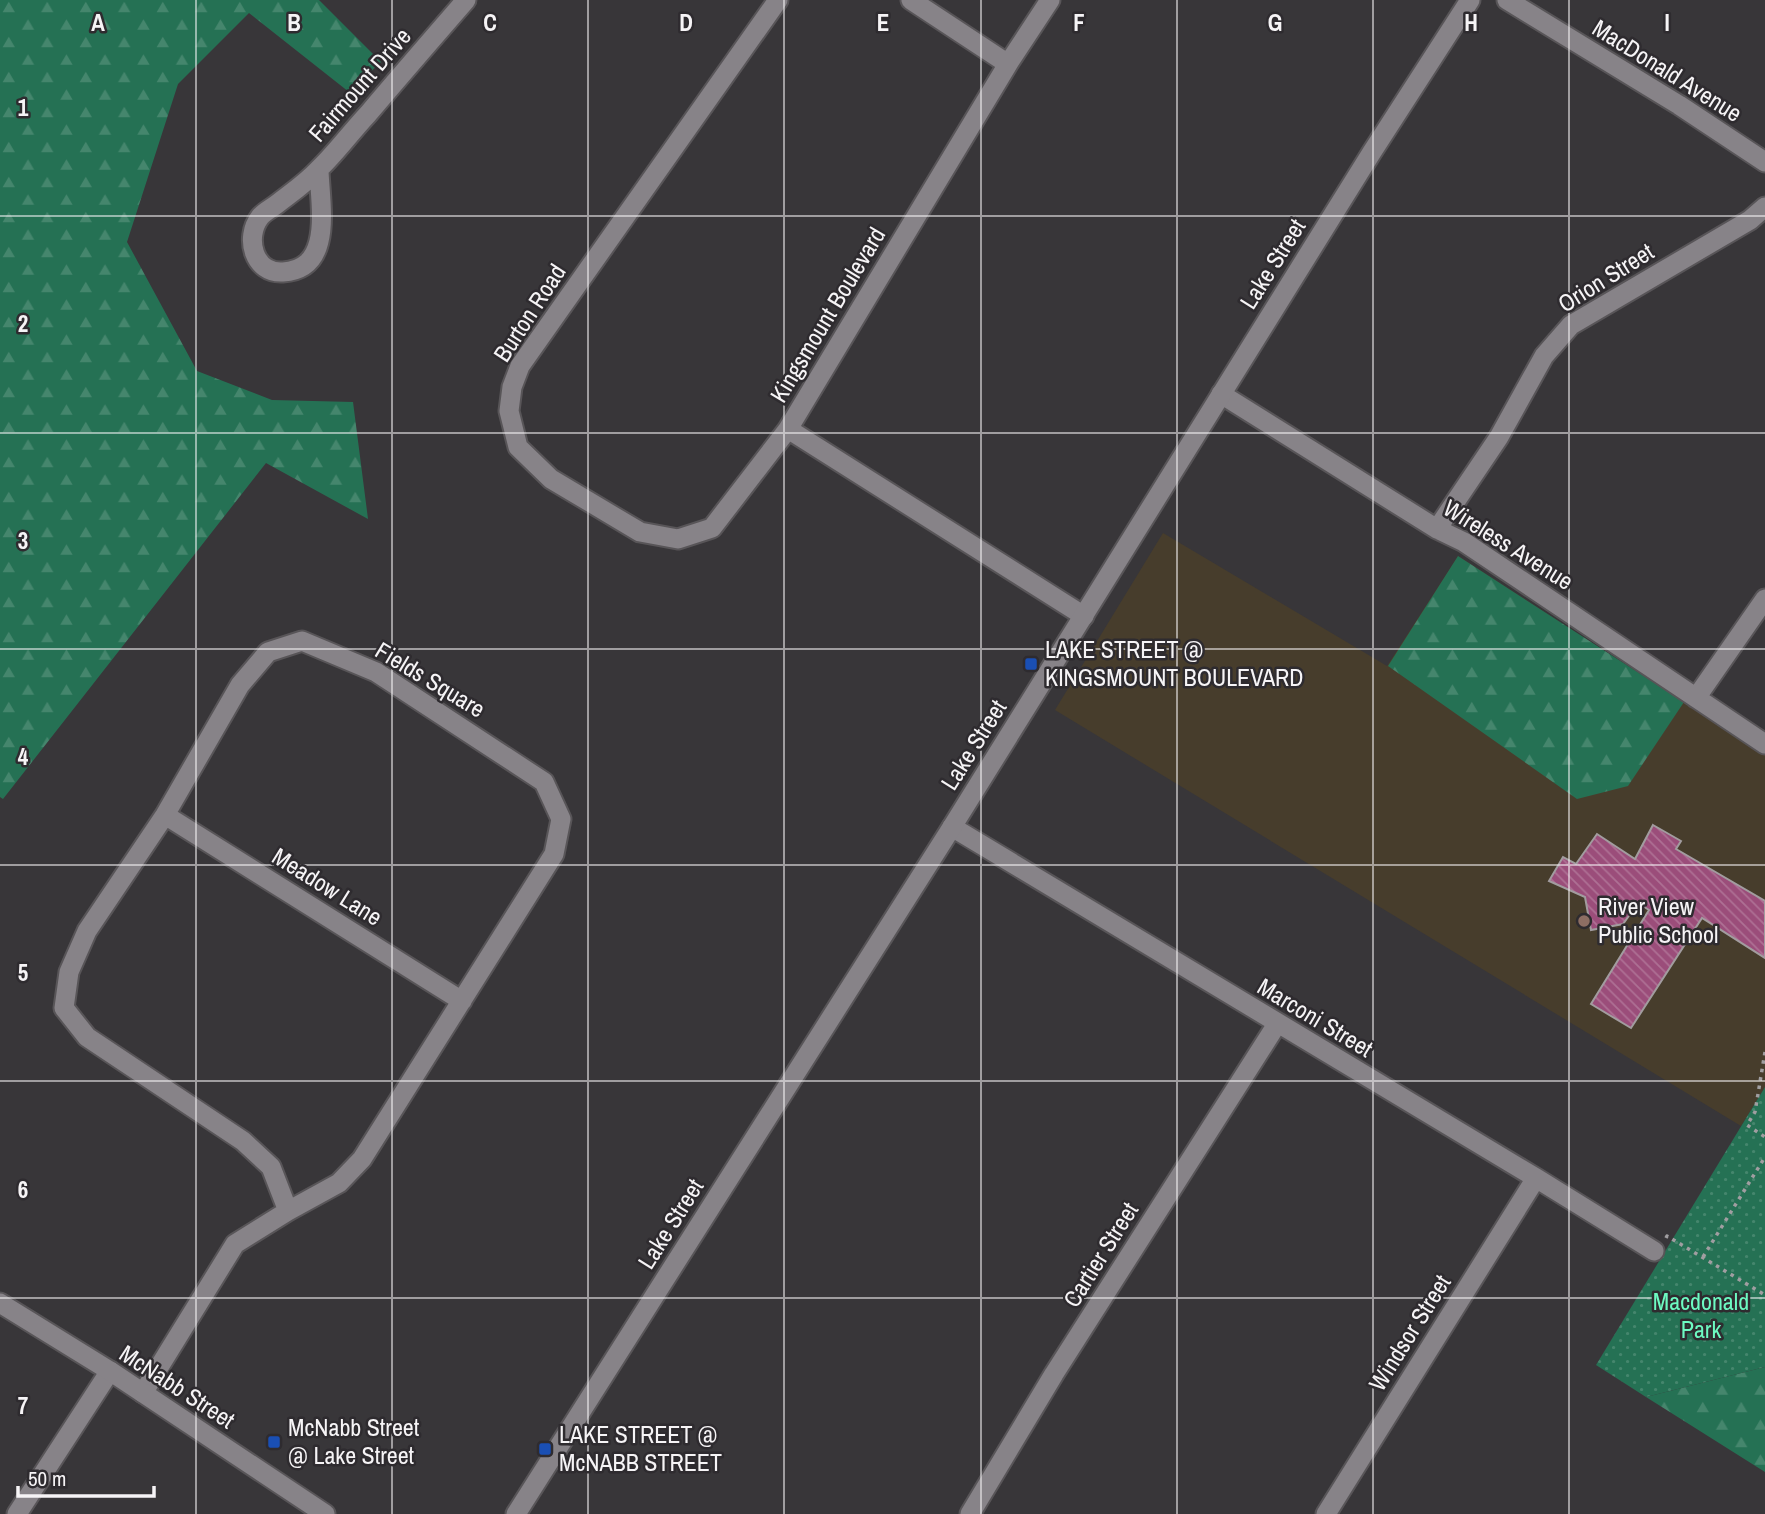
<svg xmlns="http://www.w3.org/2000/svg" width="1765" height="1514" font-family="'Archivo Narrow',sans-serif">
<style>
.education{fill:#473d2c}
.forest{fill:url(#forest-firs)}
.park{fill:url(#park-dots)}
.building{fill:url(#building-back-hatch);stroke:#a29c9f;stroke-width:2}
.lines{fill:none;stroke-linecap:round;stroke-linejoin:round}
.minor-casing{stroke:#585558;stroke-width:23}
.tertiary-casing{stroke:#585558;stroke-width:23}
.secondary-casing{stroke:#585558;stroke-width:23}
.path{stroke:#a09ea1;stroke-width:3.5;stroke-dasharray:3.5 5;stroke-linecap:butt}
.minor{stroke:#878388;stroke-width:19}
.tertiary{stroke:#878388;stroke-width:19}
.secondary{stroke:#878388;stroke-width:19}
.grid{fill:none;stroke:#f6f4f6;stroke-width:2;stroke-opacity:0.55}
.transit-dot{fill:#1a4fb4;stroke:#2e2b2f;stroke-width:2.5}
.education-dot{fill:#8d6e63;stroke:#2e2b2f;stroke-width:2.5}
.labels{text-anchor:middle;stroke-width:5;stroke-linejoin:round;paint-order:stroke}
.street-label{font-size:24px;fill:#f6f4f6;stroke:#2e2b2f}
.poi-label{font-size:24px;fill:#f6f4f6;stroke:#2e2b2f;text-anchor:start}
.park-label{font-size:24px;fill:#6dfac2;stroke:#2e2b2f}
.grid-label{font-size:23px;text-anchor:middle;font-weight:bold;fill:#f6f4f6;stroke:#2e2b2f;stroke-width:5;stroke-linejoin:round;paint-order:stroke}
</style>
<defs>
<pattern id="forest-firs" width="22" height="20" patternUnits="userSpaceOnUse" patternTransform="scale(1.75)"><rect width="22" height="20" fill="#257154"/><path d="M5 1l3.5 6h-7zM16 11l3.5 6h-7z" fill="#45866d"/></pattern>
<pattern id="park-dots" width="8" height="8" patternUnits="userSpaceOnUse" patternTransform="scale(1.75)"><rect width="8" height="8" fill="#257154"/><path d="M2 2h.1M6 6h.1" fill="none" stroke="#45866d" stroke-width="1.8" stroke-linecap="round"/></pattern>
<pattern id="building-back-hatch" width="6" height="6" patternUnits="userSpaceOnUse" patternTransform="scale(1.75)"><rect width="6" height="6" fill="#9b4d7a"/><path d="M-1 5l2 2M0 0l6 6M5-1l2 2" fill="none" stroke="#ae7094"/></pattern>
</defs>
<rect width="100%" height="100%" fill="#383639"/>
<!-- education -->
<path class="education" d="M1163,533L1387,666L1458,556L1765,755V1087L1741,1126L1055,710Z"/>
<!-- forest -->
<path class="forest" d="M0,0H319L381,62L349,92L249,13L178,84L127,242L197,371L272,400L353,402L368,519L266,463L3,799L0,797Z
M1458,556L1684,702L1628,786L1577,799L1388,666Z
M1765,1367V1472L1646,1397Z"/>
<!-- park -->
<path class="park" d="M1765,1087V1367L1646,1397L1596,1365Z"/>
<!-- building -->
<path class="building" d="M1653,825L1681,841L1676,849L1765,901V958L1702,918L1631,1028L1591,1004L1649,910L1638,903L1623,924L1591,930L1585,897L1549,881L1563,857L1576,864L1597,834L1635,859Z"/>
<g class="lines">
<defs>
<path id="minor" d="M778,0L520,366L512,387L509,411L518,447L551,479L640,532L678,539L712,528L788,429
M911,0L1008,64
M1050,0L1008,64L788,429L1084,616
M319,170C320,205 334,269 283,272C254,274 244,238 260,217C264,212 272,208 277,204C291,193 306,183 318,170C336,153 351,132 368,114C400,76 433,38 466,0
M1221,394L1437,529L1464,542L1765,744
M1437,529L1499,437L1544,356L1571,325L1750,220L1765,207
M1696,698L1765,599
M165,815L462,1001
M952,827L1536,1178L1654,1251
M143,1393L235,1244L288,1211L339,1183L362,1159L554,854L561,819L544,782L376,672L302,641L268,652L240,685L165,815L87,931L69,972L64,1008L87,1037L243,1141L271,1167L288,1211
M17,1514L110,1371
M970,1514L1054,1374L1277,1024
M1326,1514L1536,1178"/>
<path id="tertiary" d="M1507,0L1679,105L1765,162
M516,1514L952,827L1372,152L1470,0"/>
<path id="secondary" d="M0,1303L110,1371L325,1514"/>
</defs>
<!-- minor casing -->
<use href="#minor" class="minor-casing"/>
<!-- tertiary casing -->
<use href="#tertiary" class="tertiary-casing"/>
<!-- secondary casing -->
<use href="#secondary" class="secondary-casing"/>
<!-- path -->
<path class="path" d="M1765,1052L1755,1112L1747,1125L1765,1137
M1666,1238L1667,1236L1765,1295
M1703,1257L1765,1157"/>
<!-- minor -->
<use href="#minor" class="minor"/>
<!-- tertiary -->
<use href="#tertiary" class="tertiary"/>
<!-- secondary -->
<use href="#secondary" class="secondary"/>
</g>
<!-- grid -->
<path class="grid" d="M196,0V1514M392,0V1514M588,0V1514M784,0V1514M981,0V1514M1177,0V1514M1373,0V1514M1569,0V1514M0,216H1765M0,433H1765M0,649H1765M0,865H1765M0,1081H1765M0,1298H1765"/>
<!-- markers -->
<g class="transit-dot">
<rect x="1024" y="657" width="14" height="14" rx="3.5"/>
<rect x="267" y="1435" width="14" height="14" rx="3.5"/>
<rect x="538" y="1442" width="14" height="14" rx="3.5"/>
</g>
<circle class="education-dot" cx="1584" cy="921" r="7"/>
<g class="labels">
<!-- street labels -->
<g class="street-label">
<text transform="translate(1667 71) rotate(32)" y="8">MacDonald Avenue</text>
<text transform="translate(360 85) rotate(-49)" y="8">Fairmount Drive</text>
<text transform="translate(1273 264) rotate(-58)" y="8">Lake Street</text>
<text transform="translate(1606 278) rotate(-32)" y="8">Orion Street</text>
<text transform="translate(530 313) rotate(-57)" y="8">Burton Road</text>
<text transform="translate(828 315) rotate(-59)" y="8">Kingsmount Boulevard</text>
<text transform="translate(1508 545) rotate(32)" y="8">Wireless Avenue</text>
<text transform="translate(430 680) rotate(31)" y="8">Fields Square</text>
<text transform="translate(974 745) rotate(-58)" y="8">Lake Street</text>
<text transform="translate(327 887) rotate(32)" y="8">Meadow Lane</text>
<text transform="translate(1315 1018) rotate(31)" y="8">Marconi Street</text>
<text transform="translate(671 1224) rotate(-58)" y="8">Lake Street</text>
<text transform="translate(1101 1255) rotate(-58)" y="8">Cartier Street</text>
<text transform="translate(1410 1333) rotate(-58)" y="8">Windsor Street</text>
<text transform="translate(177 1387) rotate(33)" y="8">McNabb Street</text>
</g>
<!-- poi labels -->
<g class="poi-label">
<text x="1045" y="658">LAKE STREET @<tspan x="1045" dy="28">KINGSMOUNT BOULEVARD</tspan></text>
<text x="1598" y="915">River View<tspan x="1598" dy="28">Public School</tspan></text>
<text x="288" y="1436">McNabb Street<tspan x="288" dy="28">@ Lake Street</tspan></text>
<text x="559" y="1443">LAKE STREET @<tspan x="559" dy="28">McNABB STREET</tspan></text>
</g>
<!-- park labels -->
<g class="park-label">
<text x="1701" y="1310">Macdonald<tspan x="1701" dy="28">Park</tspan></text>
</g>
</g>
<g class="grid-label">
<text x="98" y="31">A</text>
<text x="294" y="31">B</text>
<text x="490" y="31">C</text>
<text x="686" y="31">D</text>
<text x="883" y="31">E</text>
<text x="1079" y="31">F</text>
<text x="1275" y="31">G</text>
<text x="1471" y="31">H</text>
<text x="1667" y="31">I</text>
<text x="23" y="116">1</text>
<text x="23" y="332">2</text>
<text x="23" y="549">3</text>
<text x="23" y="765">4</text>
<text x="23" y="981">5</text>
<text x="23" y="1198">6</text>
<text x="23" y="1414">7</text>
</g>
<!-- scale -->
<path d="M18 1486v10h136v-10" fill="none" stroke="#f6f4f6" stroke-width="3.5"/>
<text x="28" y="1486" font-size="21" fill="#f6f4f6" stroke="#2e2b2f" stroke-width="5" paint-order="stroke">50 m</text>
</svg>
